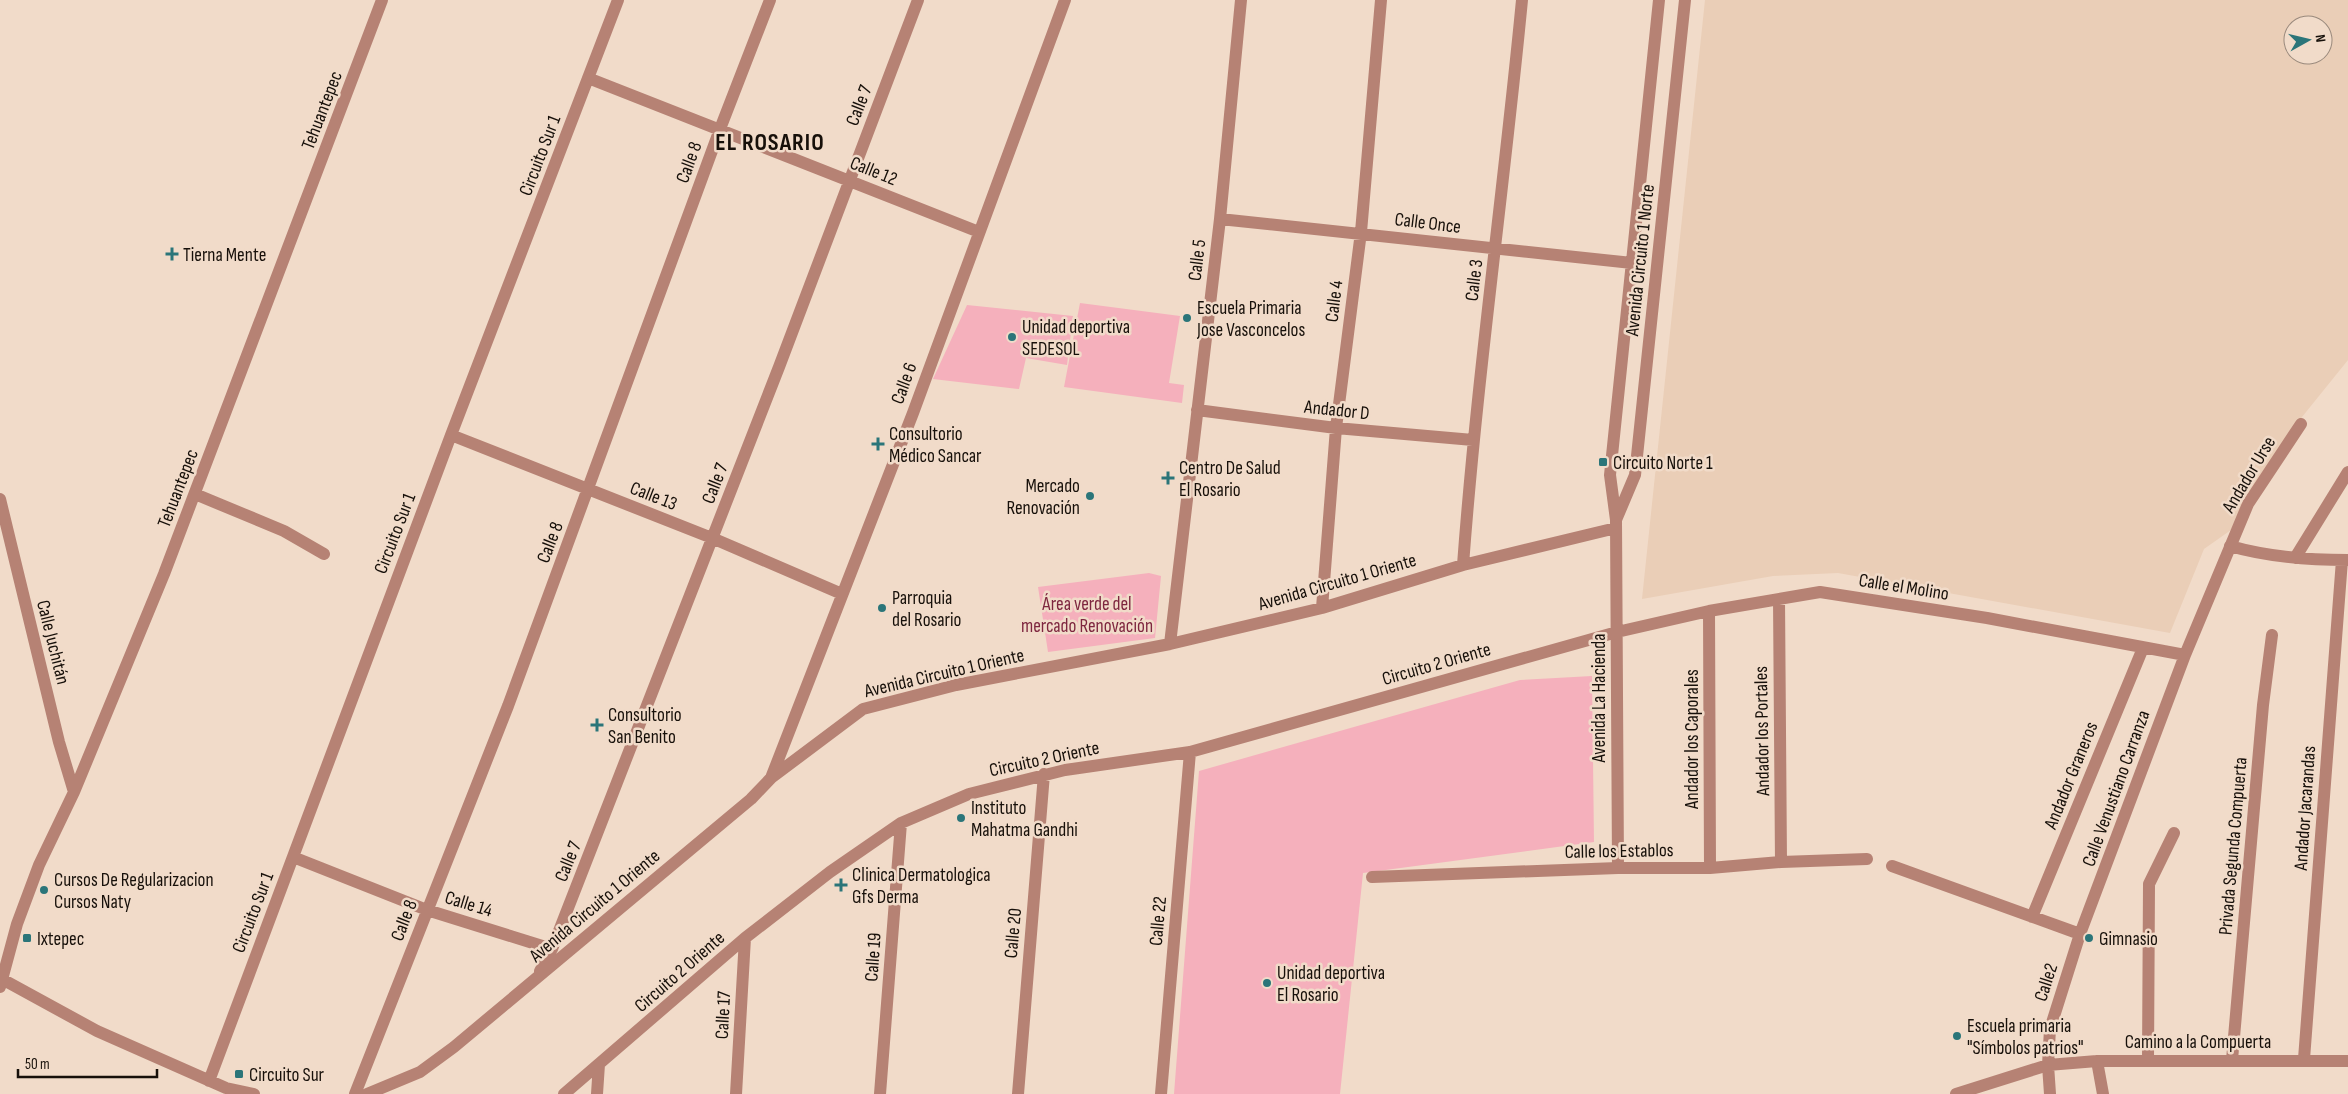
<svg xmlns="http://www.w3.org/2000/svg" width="2348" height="1094" font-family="'Sofia Sans Condensed',sans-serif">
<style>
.built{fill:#eaceb7;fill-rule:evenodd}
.green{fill:#f5b0bc}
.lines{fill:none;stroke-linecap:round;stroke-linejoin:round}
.street{stroke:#b68274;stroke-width:12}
.poi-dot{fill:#2b7579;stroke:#f1dbc9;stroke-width:2}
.labels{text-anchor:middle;stroke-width:5;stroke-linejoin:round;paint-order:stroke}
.street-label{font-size:19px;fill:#17100a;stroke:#f1dbc9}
.poi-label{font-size:19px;fill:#17100a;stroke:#f1dbc9;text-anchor:start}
.park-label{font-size:19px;fill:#7e263f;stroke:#f1dbc9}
.district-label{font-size:24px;font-weight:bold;letter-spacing:1px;fill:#17100a;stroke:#f1dbc9}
</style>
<rect width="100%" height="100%" fill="#f1dbc9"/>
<!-- built -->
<path class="built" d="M1705,0H2348V360L2302,417L2238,514L2231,530L2204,549L2170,633L1838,573L1773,576L1642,599ZM2293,25H2323V55H2293Z"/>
<!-- green -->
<path class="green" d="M1080,303L1180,316L1169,383L1184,385L1182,403L1064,387Z
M967,305L1073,316L1067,365L1026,358L1019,389L933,379Z
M1149,573L1161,576L1155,638L1048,652L1038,587Z
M1592,676L1594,842L1363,873L1340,1094H1174L1199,771L1520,680Z"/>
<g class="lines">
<!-- street -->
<path class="street" d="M588,78L979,232
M1220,219L1632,263
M1197,410L1336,428L1473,440
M451,435L712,538L842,594
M195,494L284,531L324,554
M0,499L59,742L74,792
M1616,520L1635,475L1685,0
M2230,546C2268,557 2309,560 2348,560
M2295,558L2348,472
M1463,565C1477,376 1504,188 1522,0
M1779,599L1781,862
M1322,608L1336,428L1361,232L1381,0
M1709,611L1710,868
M1170,644L1220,219L1241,0
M771,778L913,413L1065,0
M293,857L427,910L552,949
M1892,866L2080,934
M1618,868L1616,520L1610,475L1659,0
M1372,877L1618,868H1710L1781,862L1867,859
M2032,917L2143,648
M540,971L552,949L779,367L918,0
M0,978L97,1031L226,1088L254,1094
M0,987L17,924L39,865L74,792L164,574L382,0
M2304,1059L2342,560
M2148,1060L2149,884L2174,833
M2232,1060L2263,705L2272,635
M2097,1061L2103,1094
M209,1081L451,435L618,0
M355,1094L508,706L720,129L770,0
M367,1094L420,1072L454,1047L751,799L771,778L863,709L956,685L1170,644L1322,608L1463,565L1616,528
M564,1094L745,938L830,872L901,823L969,794L1065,770L1190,752L1617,632L1709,611L1820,592L1987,618L2185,655
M597,1094L599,1064
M736,1094L745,938
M880,1094L901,823
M1018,1094L1044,774
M1161,1094L1190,752
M1956,1094L2048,1065L2097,1061H2348
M2050,1094L2048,1065L2050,1029L2080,934L2185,655L2248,504L2301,424"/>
</g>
<!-- markers -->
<g class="poi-dot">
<path d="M169.5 246.5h5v5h5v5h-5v5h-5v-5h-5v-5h5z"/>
<circle cx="1187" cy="318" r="5"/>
<circle cx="1012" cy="337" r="5"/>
<path d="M875.5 436.5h5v5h5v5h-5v5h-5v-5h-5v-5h5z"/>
<rect x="1598" y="457" width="10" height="10" rx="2.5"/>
<path d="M1165.5 470.5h5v5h5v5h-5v5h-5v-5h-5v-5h5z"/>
<circle cx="1090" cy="496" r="5"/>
<circle cx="882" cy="608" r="5"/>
<path d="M594.5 717.5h5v5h5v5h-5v5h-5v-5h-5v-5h5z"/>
<circle cx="961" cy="818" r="5"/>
<path d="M838.5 877.5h5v5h5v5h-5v5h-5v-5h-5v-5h5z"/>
<circle cx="44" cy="890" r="5"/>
<rect x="22" y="933" width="10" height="10" rx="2.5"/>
<circle cx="2089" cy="938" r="5"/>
<circle cx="1267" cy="983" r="5"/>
<circle cx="1957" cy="1036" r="5"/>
<rect x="234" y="1069" width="10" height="10" rx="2.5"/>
</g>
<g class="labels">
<!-- street labels -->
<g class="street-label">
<text transform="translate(858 105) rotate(-69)" y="7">Calle 7</text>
<text transform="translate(321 110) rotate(-69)" y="7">Tehuantepec</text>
<text transform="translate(539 155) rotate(-69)" y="7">Circuito Sur 1</text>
<text transform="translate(688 162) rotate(-70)" y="7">Calle 8</text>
<text transform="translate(874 170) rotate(22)" y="7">Calle 12</text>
<text transform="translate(1428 222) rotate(7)" y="7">Calle Once</text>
<text transform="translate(1196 260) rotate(-83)" y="7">Calle 5</text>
<text transform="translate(1639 260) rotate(-84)" y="7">Avenida Circuito 1 Norte</text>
<text transform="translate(1473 280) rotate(-83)" y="7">Calle 3</text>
<text transform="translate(1333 301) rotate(-83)" y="7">Calle 4</text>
<text transform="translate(903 383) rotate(-70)" y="7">Calle 6</text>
<text transform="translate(1337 409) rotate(6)" y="7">Andador D</text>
<text transform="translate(2248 474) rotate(-59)" y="7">Andador Urse</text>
<text transform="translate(714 483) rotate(-69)" y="7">Calle 7</text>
<text transform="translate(177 488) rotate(-69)" y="7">Tehuantepec</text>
<text transform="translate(654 495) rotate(21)" y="7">Calle 13</text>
<text transform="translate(394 533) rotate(-69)" y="7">Circuito Sur 1</text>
<text transform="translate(549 542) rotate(-69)" y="7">Calle 8</text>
<text transform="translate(1337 581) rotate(-16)" y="7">Avenida Circuito 1 Oriente</text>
<text transform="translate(1904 586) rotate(9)" y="7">Calle el Molino</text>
<text transform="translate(54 642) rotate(76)" y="7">Calle Juchitán</text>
<text transform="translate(1436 663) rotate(-16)" y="7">Circuito 2 Oriente</text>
<text transform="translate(944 672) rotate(-13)" y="7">Avenida Circuito 1 Oriente</text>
<text transform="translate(1598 698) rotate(-90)" y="7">Avenida La Hacienda</text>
<text transform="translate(1761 731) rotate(-91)" y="7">Andador los Portales</text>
<text transform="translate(1691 739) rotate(-90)" y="7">Andador los Caporales</text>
<text transform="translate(1044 758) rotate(-12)" y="7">Circuito 2 Oriente</text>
<text transform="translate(2070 775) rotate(-68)" y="7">Andador Graneros</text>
<text transform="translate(2115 788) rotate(-70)" y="7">Calle Venustiano Carranza</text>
<text transform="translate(2304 808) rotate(-86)" y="7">Andador Jacarandas</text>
<text transform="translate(2232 846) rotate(-85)" y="7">Privada Segunda Compuerta</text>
<text transform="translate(1619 850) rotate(-1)" y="7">Calle los Establos</text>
<text transform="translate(567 861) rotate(-68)" y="7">Calle 7</text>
<text transform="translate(469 903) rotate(17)" y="7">Calle 14</text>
<text transform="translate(594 905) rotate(-40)" y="7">Avenida Circuito 1 Oriente</text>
<text transform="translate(252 912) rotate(-69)" y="7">Circuito Sur 1</text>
<text transform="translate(403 920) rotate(-69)" y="7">Calle 8</text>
<text transform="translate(1157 921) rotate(-85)" y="7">Calle 22</text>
<text transform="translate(1012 933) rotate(-85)" y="7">Calle 20</text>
<text transform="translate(872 957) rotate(-86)" y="7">Calle 19</text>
<text transform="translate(679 971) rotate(-41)" y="7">Circuito 2 Oriente</text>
<text transform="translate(2045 982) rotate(-72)" y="7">Calle2</text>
<text transform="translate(722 1015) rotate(-87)" y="7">Calle 17</text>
<text x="2198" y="1048">Camino a la Compuerta</text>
</g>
<!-- poi labels -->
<g class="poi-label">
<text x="183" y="261">Tierna Mente</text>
<text x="1197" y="314">Escuela Primaria<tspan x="1197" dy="22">Jose Vasconcelos</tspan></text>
<text x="1022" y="333">Unidad deportiva<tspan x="1022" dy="22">SEDESOL</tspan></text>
<text x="889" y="440">Consultorio<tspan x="889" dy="22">Médico Sancar</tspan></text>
<text x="1613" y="469">Circuito Norte 1</text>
<text x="1179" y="474">Centro De Salud<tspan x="1179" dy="22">El Rosario</tspan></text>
<text x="1080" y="492" text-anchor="end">Mercado<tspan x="1080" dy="22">Renovación</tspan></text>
<text x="892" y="604">Parroquia<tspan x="892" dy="22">del Rosario</tspan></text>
<text x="608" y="721">Consultorio<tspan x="608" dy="22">San Benito</tspan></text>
<text x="971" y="814">Instituto<tspan x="971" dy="22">Mahatma Gandhi</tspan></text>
<text x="852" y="881">Clinica Dermatologica<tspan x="852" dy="22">Gfs Derma</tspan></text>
<text x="54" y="886">Cursos De Regularizacion<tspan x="54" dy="22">Cursos Naty</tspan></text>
<text x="37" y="945">Ixtepec</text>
<text x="2099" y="945">Gimnasio</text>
<text x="1277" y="979">Unidad deportiva<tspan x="1277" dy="22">El Rosario</tspan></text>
<text x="1967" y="1032">Escuela primaria<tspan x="1967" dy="22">"Símbolos patrios"</tspan></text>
<text x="249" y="1081">Circuito Sur</text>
</g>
<!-- park labels -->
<g class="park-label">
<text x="1087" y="610">Área verde del<tspan x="1087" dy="22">mercado Renovación</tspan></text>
</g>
<!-- district labels -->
<g class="district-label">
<text x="770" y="150">EL ROSARIO</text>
</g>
</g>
<!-- north arrow -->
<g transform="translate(2308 40) rotate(82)"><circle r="24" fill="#f1dbc9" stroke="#9a8a7d"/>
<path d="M0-4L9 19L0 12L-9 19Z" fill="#2b7579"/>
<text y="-8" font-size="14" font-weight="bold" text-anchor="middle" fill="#17100a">N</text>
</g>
<!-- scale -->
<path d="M18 1069v8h139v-8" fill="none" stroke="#17100a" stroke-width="2.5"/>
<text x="25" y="1069" font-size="15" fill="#17100a" stroke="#f1dbc9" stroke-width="4" paint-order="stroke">50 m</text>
</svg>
